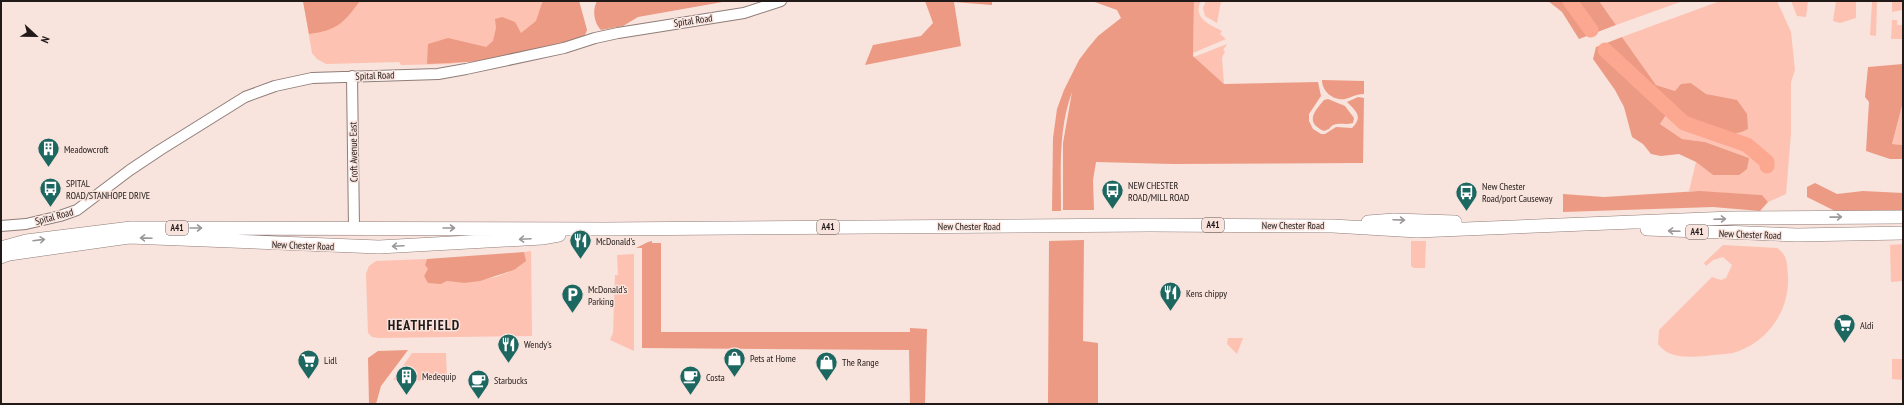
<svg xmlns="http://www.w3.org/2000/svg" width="1904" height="405" font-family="'PT Sans Narrow',sans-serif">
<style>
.green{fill:#fdc2b1}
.forest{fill:#ec9a83}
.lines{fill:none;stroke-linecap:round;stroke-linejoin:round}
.river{stroke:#fca891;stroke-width:15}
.secondary-casing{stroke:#907d78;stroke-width:12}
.highway-casing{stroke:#907d78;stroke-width:14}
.secondary{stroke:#fff;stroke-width:10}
.highway{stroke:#fff;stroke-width:13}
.oneway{stroke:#9b9897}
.labels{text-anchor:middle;stroke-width:3;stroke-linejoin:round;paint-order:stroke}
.shield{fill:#f8e3dd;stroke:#625653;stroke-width:1}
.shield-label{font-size:9px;font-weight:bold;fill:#211a18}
.street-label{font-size:10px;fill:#211a18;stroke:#f8e3dd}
.poi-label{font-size:10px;fill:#211a18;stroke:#f8e3dd;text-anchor:start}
.district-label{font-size:14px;font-weight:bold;letter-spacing:1px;fill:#211a18;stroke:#f8e3dd}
</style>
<rect width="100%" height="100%" fill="#f8e3dd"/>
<!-- green -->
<path class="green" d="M303,1H579L587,30L584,37L530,53L449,64L401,65L399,62L326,64L317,59L312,53Z
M1194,1H1201C1192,18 1210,25 1222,31L1220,34L1226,39L1193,53Z
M1206,1H1221L1217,23L1205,16L1203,8Z
M1599,1H1683L1616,25Z
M1720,1H1777L1791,32L1795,70L1791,82V133L1786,194L1768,202L1762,195L1689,191L1696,162L1713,175L1749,158L1705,142L1682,139L1660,124L1666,115L1694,127L1718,98L1706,94L1691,83L1675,91L1656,85L1622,37Z
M1791,1H1808L1806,17L1797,16Z
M1836,1H1856V18L1840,23L1833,21Z
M1863,1H1877L1876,36L1870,35L1872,2Z
M1892,1H1903V10L1892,12Z
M1892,20H1897V25H1903V39H1891Z
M1227,44L1223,50L1225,51L1222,58L1224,84L1194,57Z
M1903,102V145L1892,144Z
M1411,241H1426L1425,268H1414L1411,266Z
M1903,244V281L1891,282L1890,245Z
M1723,245L1777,248C1788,255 1787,265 1788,277C1789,310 1770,339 1739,351C1730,355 1716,354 1706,356C1688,357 1669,359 1658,344L1659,330L1712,277L1721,280L1726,278L1732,265L1723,257L1713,260L1706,266L1704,263Z
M531,251L532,336L379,338L372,337L368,333L366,274L369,266L376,261L427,259L425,265L441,284L447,281L464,283L496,277L514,270L525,261L524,252Z
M634,254V351L610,340L613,333L615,275H618L617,255Z
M1228,338H1243L1237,354L1227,344Z
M412,353H446L447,381L393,380Z
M1892,359H1903V380L1892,379Z"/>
<!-- forest -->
<path class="forest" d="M303,1H360C343,24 337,30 309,34Z
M544,1H579L587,30L584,37L530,53L486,61L427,64L428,44L448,38L486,47L493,41L496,28L495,19L502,17L515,22L521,33L536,21L542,3Z
M597,1H728L638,17L623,26L601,30C594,23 592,10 597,1Z
M925,1H992V5L954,2L961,46L865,65L873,45L921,36L933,23Z
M1092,1H1194L1193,56L1224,84L1318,82L1321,96L1309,114V121L1313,129L1321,134H1325L1336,127L1352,128C1363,117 1357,112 1347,102L1358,97L1364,98L1363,163L1173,164L1096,162L1093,180L1094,210H1063V143L1072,92C1058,130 1061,171 1061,211H1052L1053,138L1057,109L1064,90L1079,60L1088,48L1098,36L1121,18L1117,10Z
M1548,1H1599L1616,25L1579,39L1562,12Z
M1622,37L1656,85L1675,91L1681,84L1691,83L1706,94L1737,100L1747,114L1748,129C1722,143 1691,126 1666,115L1660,124L1682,139L1705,142L1749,158L1747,169L1739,175H1713L1696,162L1679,154L1661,156L1651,154L1643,144L1632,137L1624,107L1615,90L1593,59L1596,47Z
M1903,64V102L1892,144L1903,145V159H1890L1866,151L1869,102L1865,97L1868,67Z
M1322,80L1364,81V94C1357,94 1352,97 1345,99C1333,101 1322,91 1322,80Z
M1328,99L1345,106L1354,118L1353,123C1344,126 1335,120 1329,129L1324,131C1304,122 1315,111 1324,100Z
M1815,183L1837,194L1863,191L1903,193V212L1835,211L1807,197V187Z
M1699,191L1762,195L1768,202L1760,211L1713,207L1563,212V194L1604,197Z
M1084,240L1083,341L1098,343V404H1048L1049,241Z
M652,241V243H661V332H910V328L927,329L925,404H910L909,350L642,348V248H636L648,242Z
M524,252L526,261L514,270L480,281L464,283L447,281L441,284L428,283L424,276L428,269L425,265L427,259Z
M408,350L381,386L376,404H369L368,358L378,351Z"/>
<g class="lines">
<!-- river -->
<path class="river" d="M1570,1L1591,30
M1605,50L1684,123L1747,145L1767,162V166"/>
<defs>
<path id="secondary" d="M352,76L354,228
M1,226L26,224L60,216L77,210L130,170L160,150L245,97L275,86L312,78L438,74L466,69L564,48L595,38L618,33L744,13L781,1"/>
<path id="highway" d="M1368,222L1394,220L1455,222
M1647,229L1797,235L1903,233
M1,248L26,241L131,228L605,229L1150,225L1333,226L1417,231L1731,218L1903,217
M1,257L9,254L129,237L379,247L542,238L559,235"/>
</defs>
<!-- secondary casing -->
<use href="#secondary" class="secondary-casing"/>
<!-- highway casing -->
<use href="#highway" class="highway-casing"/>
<!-- secondary -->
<use href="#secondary" class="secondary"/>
<!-- highway -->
<use href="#highway" class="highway"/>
</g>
<!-- one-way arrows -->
<defs><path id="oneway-shaft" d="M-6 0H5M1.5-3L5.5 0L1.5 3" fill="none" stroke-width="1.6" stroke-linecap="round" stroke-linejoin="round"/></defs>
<g class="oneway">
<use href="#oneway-shaft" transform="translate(1836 217) rotate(-1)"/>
<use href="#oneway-shaft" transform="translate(1720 219) rotate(-2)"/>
<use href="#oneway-shaft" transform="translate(1399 220) rotate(2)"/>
<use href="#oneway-shaft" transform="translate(196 228)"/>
<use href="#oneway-shaft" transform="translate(449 228)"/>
<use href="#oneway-shaft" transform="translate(1674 231) rotate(-178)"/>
<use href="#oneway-shaft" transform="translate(146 238) rotate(-178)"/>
<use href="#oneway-shaft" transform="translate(525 239) rotate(177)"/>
<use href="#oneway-shaft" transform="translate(39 240) rotate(-7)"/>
<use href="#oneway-shaft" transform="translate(398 246) rotate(177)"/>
</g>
<!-- icons -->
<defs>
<symbol id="building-pin" viewBox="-11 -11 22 30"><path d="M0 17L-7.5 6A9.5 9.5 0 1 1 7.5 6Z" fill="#1c6760" stroke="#f8e3dd"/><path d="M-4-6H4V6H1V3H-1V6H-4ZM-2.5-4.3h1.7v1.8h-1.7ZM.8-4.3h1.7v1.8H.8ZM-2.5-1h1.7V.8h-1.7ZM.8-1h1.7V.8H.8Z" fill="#fff"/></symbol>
<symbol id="bus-pin" viewBox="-11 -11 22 30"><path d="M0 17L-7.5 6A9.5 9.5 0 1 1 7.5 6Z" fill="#1c6760" stroke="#f8e3dd"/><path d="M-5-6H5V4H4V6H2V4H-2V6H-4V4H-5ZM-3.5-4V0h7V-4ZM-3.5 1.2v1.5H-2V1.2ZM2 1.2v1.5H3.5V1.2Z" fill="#fff"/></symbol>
<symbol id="restaurant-pin" viewBox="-11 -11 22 30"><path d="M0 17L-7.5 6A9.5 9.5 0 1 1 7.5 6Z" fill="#1c6760" stroke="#f8e3dd"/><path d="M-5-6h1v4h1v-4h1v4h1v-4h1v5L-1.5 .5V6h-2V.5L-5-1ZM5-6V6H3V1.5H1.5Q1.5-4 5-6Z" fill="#fff"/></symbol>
<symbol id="parking-pin" viewBox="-11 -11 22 30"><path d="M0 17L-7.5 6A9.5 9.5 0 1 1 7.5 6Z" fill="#1c6760" stroke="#f8e3dd"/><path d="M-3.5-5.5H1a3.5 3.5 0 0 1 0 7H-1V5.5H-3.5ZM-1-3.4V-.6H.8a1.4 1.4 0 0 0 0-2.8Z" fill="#fff"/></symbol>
<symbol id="supermarket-pin" viewBox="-11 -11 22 30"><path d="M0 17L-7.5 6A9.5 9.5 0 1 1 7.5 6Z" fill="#1c6760" stroke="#f8e3dd"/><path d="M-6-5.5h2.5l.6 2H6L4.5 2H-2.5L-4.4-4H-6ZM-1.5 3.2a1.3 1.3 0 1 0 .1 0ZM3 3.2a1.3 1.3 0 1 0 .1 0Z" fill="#fff"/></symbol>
<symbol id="shop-pin" viewBox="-11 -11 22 30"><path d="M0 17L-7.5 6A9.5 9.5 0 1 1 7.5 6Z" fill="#1c6760" stroke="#f8e3dd"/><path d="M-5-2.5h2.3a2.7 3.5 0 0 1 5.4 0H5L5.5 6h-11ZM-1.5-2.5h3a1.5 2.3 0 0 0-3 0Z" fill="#fff"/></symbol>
<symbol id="cafe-pin" viewBox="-11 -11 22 30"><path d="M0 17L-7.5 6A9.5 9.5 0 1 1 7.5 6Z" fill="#1c6760" stroke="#f8e3dd"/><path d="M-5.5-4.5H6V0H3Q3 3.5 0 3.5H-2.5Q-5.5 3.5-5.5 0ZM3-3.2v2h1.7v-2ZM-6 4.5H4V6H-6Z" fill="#fff"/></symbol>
</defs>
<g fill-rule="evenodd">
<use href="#building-pin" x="36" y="136" width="25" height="34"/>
<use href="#bus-pin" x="38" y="176" width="25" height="34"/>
<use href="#bus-pin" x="1100" y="178" width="25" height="34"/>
<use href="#bus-pin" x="1454" y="180" width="25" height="34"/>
<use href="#restaurant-pin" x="568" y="228" width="25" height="34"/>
<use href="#restaurant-pin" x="1158" y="280" width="25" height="34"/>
<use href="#parking-pin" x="560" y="282" width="25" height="34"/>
<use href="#supermarket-pin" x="1832" y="312" width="25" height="34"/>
<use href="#restaurant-pin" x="496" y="332" width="25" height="34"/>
<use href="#shop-pin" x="722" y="346" width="25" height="34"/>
<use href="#supermarket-pin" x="296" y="348" width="25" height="34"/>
<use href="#shop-pin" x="814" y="350" width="25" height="34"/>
<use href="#building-pin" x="394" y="364" width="25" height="34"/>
<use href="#cafe-pin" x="678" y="364" width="25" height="34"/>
<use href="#cafe-pin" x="466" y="368" width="25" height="34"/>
</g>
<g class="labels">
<!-- shield labels -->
<g class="shield">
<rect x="1202" y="218" width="22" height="14" rx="3"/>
<rect x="817" y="220" width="22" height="14" rx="3"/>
<rect x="166" y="221" width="22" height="14" rx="3"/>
<rect x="1686" y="225" width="22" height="14" rx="3"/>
</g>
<g class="shield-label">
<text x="1213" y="228">A41</text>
<text x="828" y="230">A41</text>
<text x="177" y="231">A41</text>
<text x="1697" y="235">A41</text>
</g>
<!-- street labels -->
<g class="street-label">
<text transform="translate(693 20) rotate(-8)" y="4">Spital Road</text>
<text transform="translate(375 75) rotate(-2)" y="4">Spital Road</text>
<text transform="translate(353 152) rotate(-91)" y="4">Croft Avenue East</text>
<text transform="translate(54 216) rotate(-15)" y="4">Spital Road</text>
<text x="1293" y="229">New Chester Road</text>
<text x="969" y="230">New Chester Road</text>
<text transform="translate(1750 234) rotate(2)" y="4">New Chester Road</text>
<text transform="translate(303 245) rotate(2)" y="4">New Chester Road</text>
</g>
<!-- poi labels -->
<g class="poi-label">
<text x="64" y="153">Meadowcroft</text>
<text x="66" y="187">SPITAL<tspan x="66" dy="12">ROAD/STANHOPE DRIVE</tspan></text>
<text x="1128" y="189">NEW CHESTER<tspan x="1128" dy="12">ROAD/MILL ROAD</tspan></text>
<text x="1482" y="190">New Chester<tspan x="1482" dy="12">Road/port Causeway</tspan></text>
<text x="596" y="245">McDonald's</text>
<text x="588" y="293">McDonald's<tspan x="588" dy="12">Parking</tspan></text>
<text x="1186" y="297">Kens chippy</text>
<text x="1860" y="329">Aldi</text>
<text x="524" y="348">Wendy's</text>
<text x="750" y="362">Pets at Home</text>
<text x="324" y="364">Lidl</text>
<text x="842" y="366">The Range</text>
<text x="422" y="380">Medequip</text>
<text x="706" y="381">Costa</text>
<text x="494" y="384">Starbucks</text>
</g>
<!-- district labels -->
<g class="district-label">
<text x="424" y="330">HEATHFIELD</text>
</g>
</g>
<!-- border -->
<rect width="1904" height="405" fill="none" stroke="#211a18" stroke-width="4"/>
<!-- north arrow -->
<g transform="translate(36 36) rotate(112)" stroke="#f8e3dd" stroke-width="3" paint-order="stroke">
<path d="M0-3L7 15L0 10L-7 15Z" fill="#211a18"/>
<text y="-6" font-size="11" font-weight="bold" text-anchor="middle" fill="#211a18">N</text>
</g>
</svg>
